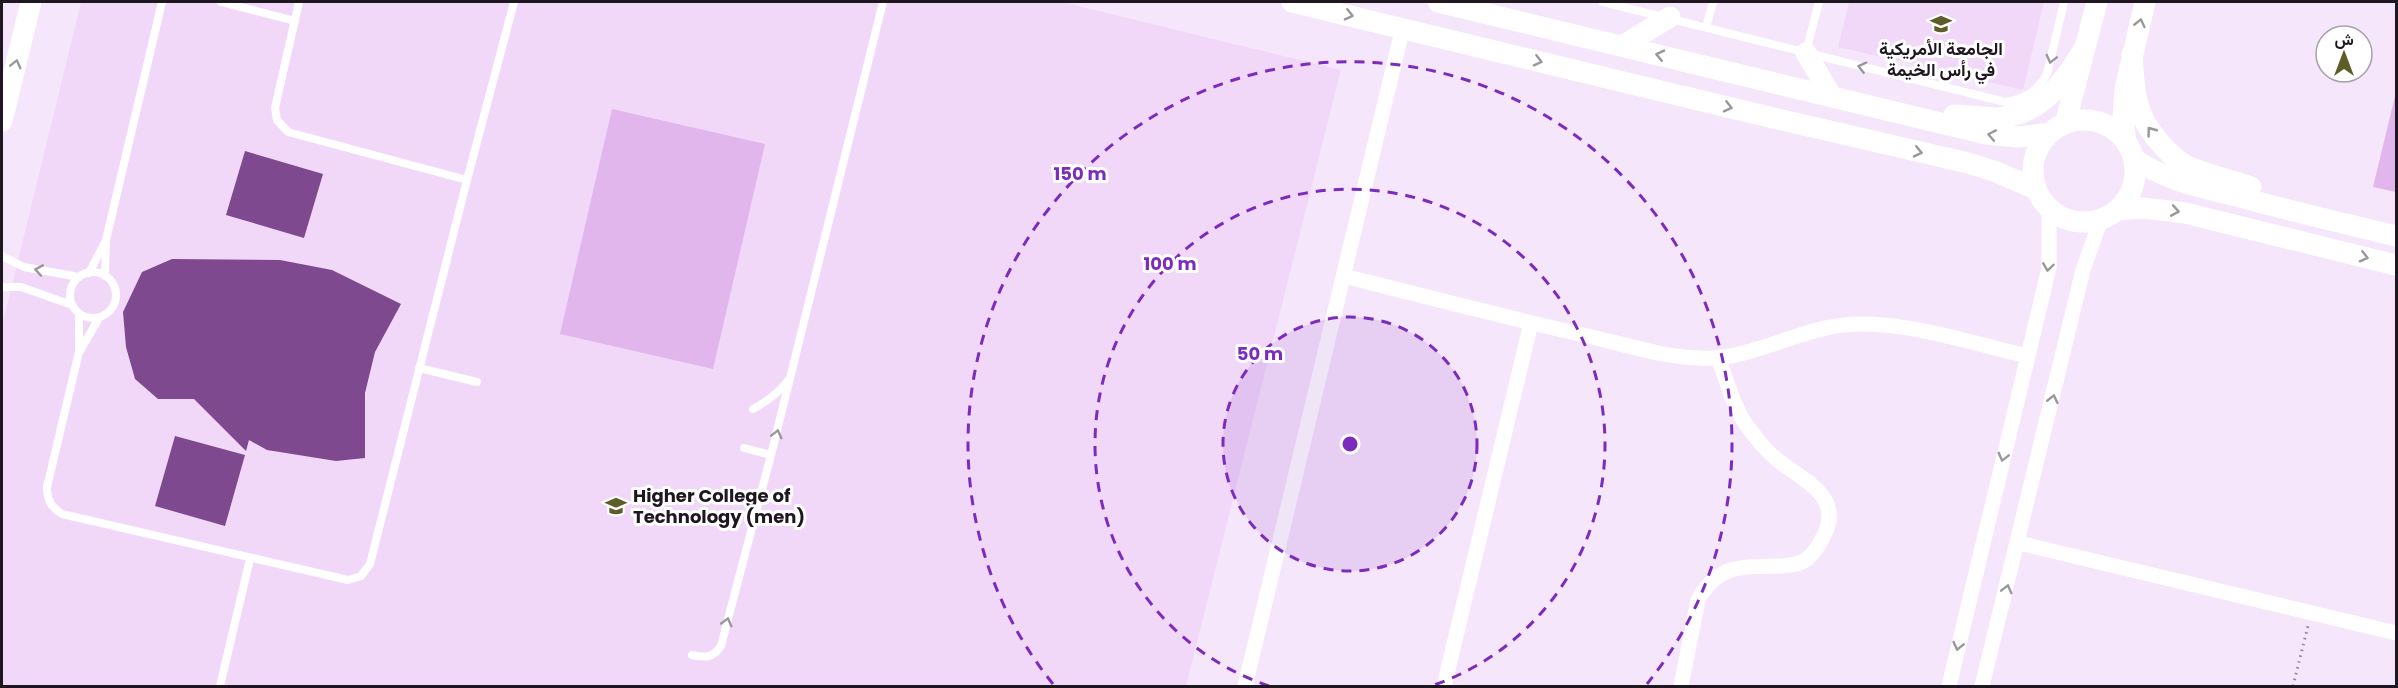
<svg xmlns="http://www.w3.org/2000/svg" width="2398" height="688" font-family="Poppins,Vazirmatn,sans-serif">
<style>
.built{fill:#f1d8f9}
.green{fill:#e0b6ed}
.building{fill:#7e498e}
.lines{fill:none;stroke-linecap:round;stroke-linejoin:round}
.path{stroke:#938797;stroke-width:3;stroke-dasharray:1.5 4.5;stroke-linecap:butt}
.lane{stroke:#fff;stroke-width:8}
.street{stroke:#fff;stroke-width:15}
.secondary{stroke:#fff;stroke-width:21}
.oneway{stroke:#9a979b}
.ring{fill:none;stroke:#7b2cbf;stroke-width:3;stroke-dasharray:10 8}
.labels{text-anchor:middle;stroke-width:6;stroke-linejoin:round;paint-order:stroke}
.poi-label{font-size:18px;font-weight:bold;fill:#1e1720;stroke:#fff}
.centre{fill:#7b2cbf;stroke:#fff;stroke-width:3}
.ring-label{font-size:18px;text-anchor:middle;font-weight:bold;fill:#7b2cbf;stroke:#fff;stroke-width:6;stroke-linejoin:round;paint-order:stroke}
</style>
<rect width="100%" height="100%" fill="#f6e6fc"/>
<!-- built -->
<path class="built" d="M81,2H1062L1341,70L1186,686H2V326Z
M1849,2H2044L2023,90L1838,47Z"/>
<!-- green -->
<path class="green" d="M2396,92V192L2373,187Z
M612,109L765,144L713,369L560,334Z"/>
<!-- building -->
<path class="building" d="M245,151L323,174L304,238L226,215Z
M172,259L280,260L332,270L401,304L375,352L365,393V458L336,461L267,450L249,440L246,451L194,399H158L135,379L126,347L123,312L142,272Z
M175,436L245,455L225,526L155,506Z"/>
<g class="lines">
<!-- path -->
<path class="path" d="M2293,686L2308,626"/>
<!-- lane -->
<path class="lane" d="M221,2L295,21
M299,2L275,108L277,120L288,132L467,180
M1603,2L2005,102C2024,99 2037,92 2047,74L2064,2
M1706,27L1713,2
M1806,52L1819,2
M2,256L24,267L79,277
M70 295a23 23 0 1 1 46 0a23 23 0 1 1-46 0Z
M89,273L104,244
M105,276L106,240L162,2
M2,287H21L72,305
M79,314V352L47,487C47,500 51,507 62,514L348,580L361,576L370,564L467,180L514,2
M80,351L99,318
M419,368L477,382
M753,409C768,401 779,393 789,379
M744,448L771,455
M692,655C705,658 713,658 721,646L771,455L883,2
M220,686L250,559"/>
<!-- street -->
<path class="street" d="M1344,276C1427,297 1509,318 1592,337C1627,345 1663,357 1699,358C1744,361 1787,335 1831,327C1889,315 1970,343 2027,356
M2019,543L2396,633
M1245,686L1403,27
M1444,686L1531,323
M1681,686L1698,600C1718,563 1744,567 1781,566C1790,565 1799,565 1807,559C1815,552 1821,542 1825,533C1844,494 1796,477 1774,457C1764,449 1755,436 1747,426C1733,406 1727,381 1718,358
M1949,686L2049,268V208
M1982,686L2083,270L2101,219"/>
<!-- secondary -->
<path class="secondary" d="M1292,2L1748,112L1968,163L1994,171L2036,189
M1438,2L1986,134L2018,137L2050,133
M1622,46L1670,17
M1806,53L1832,97
M2132,54C2134,91 2135,116 2161,144C2168,152 2176,160 2185,165C2205,175 2230,179 2251,187
M1954,115C1969,115 1983,118 1997,118C2043,115 2063,82 2085,47
M2033 171a51 51 0 1 1 102 0a51 51 0 1 1-102 0Z
M2,121L31,2
M2065,124L2097,2
M2126,142L2123,118L2125,89L2145,2
M2133,158C2164,180 2200,187 2236,196C2289,211 2343,223 2396,236
M2117,210L2143,208L2185,213L2396,265"/>
</g>
<!-- one-way arrows -->
<defs><path id="oneway-chevron" d="M-2-3.5L2.5 0L-2 3.5" fill="none" stroke-width="1.6" stroke-linecap="round" stroke-linejoin="round" transform="scale(1.5)"/></defs>
<g class="oneway">
<use href="#oneway-chevron" transform="translate(1349 15) rotate(13)"/>
<use href="#oneway-chevron" transform="translate(2140 23) rotate(-77)"/>
<use href="#oneway-chevron" transform="translate(1660 55) rotate(-167)"/>
<use href="#oneway-chevron" transform="translate(2051 59) rotate(104)"/>
<use href="#oneway-chevron" transform="translate(1538 61) rotate(14)"/>
<use href="#oneway-chevron" transform="translate(16 64) rotate(-76)"/>
<use href="#oneway-chevron" transform="translate(1862 67) rotate(-166)"/>
<use href="#oneway-chevron" transform="translate(1728 107) rotate(14)"/>
<use href="#oneway-chevron" transform="translate(2151 131) rotate(-127)"/>
<use href="#oneway-chevron" transform="translate(1992 135) rotate(-169)"/>
<use href="#oneway-chevron" transform="translate(1918 152) rotate(13)"/>
<use href="#oneway-chevron" transform="translate(2175 211) rotate(10)"/>
<use href="#oneway-chevron" transform="translate(2364 257) rotate(14)"/>
<use href="#oneway-chevron" transform="translate(2048 267) rotate(98)"/>
<use href="#oneway-chevron" transform="translate(39 270) rotate(-170)"/>
<use href="#oneway-chevron" transform="translate(2053 399) rotate(-77)"/>
<use href="#oneway-chevron" transform="translate(777 434) rotate(-76)"/>
<use href="#oneway-chevron" transform="translate(2003 457) rotate(104)"/>
<use href="#oneway-chevron" transform="translate(2007 589) rotate(-76)"/>
<use href="#oneway-chevron" transform="translate(727 622) rotate(-75)"/>
<use href="#oneway-chevron" transform="translate(1958 646) rotate(103)"/>
</g>
<!-- distance rings -->
<circle cx="1350" cy="444" r="127" fill="#7b2cbf" fill-opacity=".12"/>
<g class="ring">
<circle cx="1350" cy="444" r="127"/>
<path d="M1269 686A255 255 0 1 1 1431 686"/>
<path d="M1053 684A382 382 0 1 1 1647 684"/>
</g>
<!-- icons -->
<defs>
<symbol id="university-bare" viewBox="-9 -9 18 18"><path d="M0-5L7-2L0 1L-7-2ZM-4 1L0 2.5L4 1V4Q0 6-4 4Z" fill="#5e5d2a" stroke="#fff" stroke-width="2.5" paint-order="stroke"/></symbol>
</defs>
<g fill-rule="evenodd">
<use href="#university-bare" x="1926" y="9" width="30" height="30"/>
<use href="#university-bare" x="601" y="491" width="30" height="30"/>
</g>
<g class="labels">
<!-- poi labels -->
<g class="poi-label">
<text x="1941" y="55">الجامعة الأمريكية<tspan x="1941" dy="21">في رأس الخيمة</tspan></text>
<text x="633" y="502" text-anchor="start">Higher College of<tspan x="633" dy="21">Technology (men)</tspan></text>
</g>
</g>
<circle cx="1350" cy="444" r="9" class="centre"/>
<g class="ring-label">
<text x="1080" y="180">150 m</text>
<text x="1170" y="270">100 m</text>
<text x="1260" y="360">50 m</text>
</g>
<!-- border -->
<rect width="2398" height="688" fill="none" stroke="#1e1720" stroke-width="6"/>
<!-- north arrow -->
<g transform="translate(2344 54)"><circle r="28" fill="#ffffff" stroke="#a5a2a6" stroke-width="1.5"/>
<path d="M0-4.5L10 22L0 15L-10 22Z" fill="#5e5d2a"/>
<text y="-9" font-size="16" font-weight="bold" text-anchor="middle" fill="#1e1720">ش</text>
</g>
</svg>
